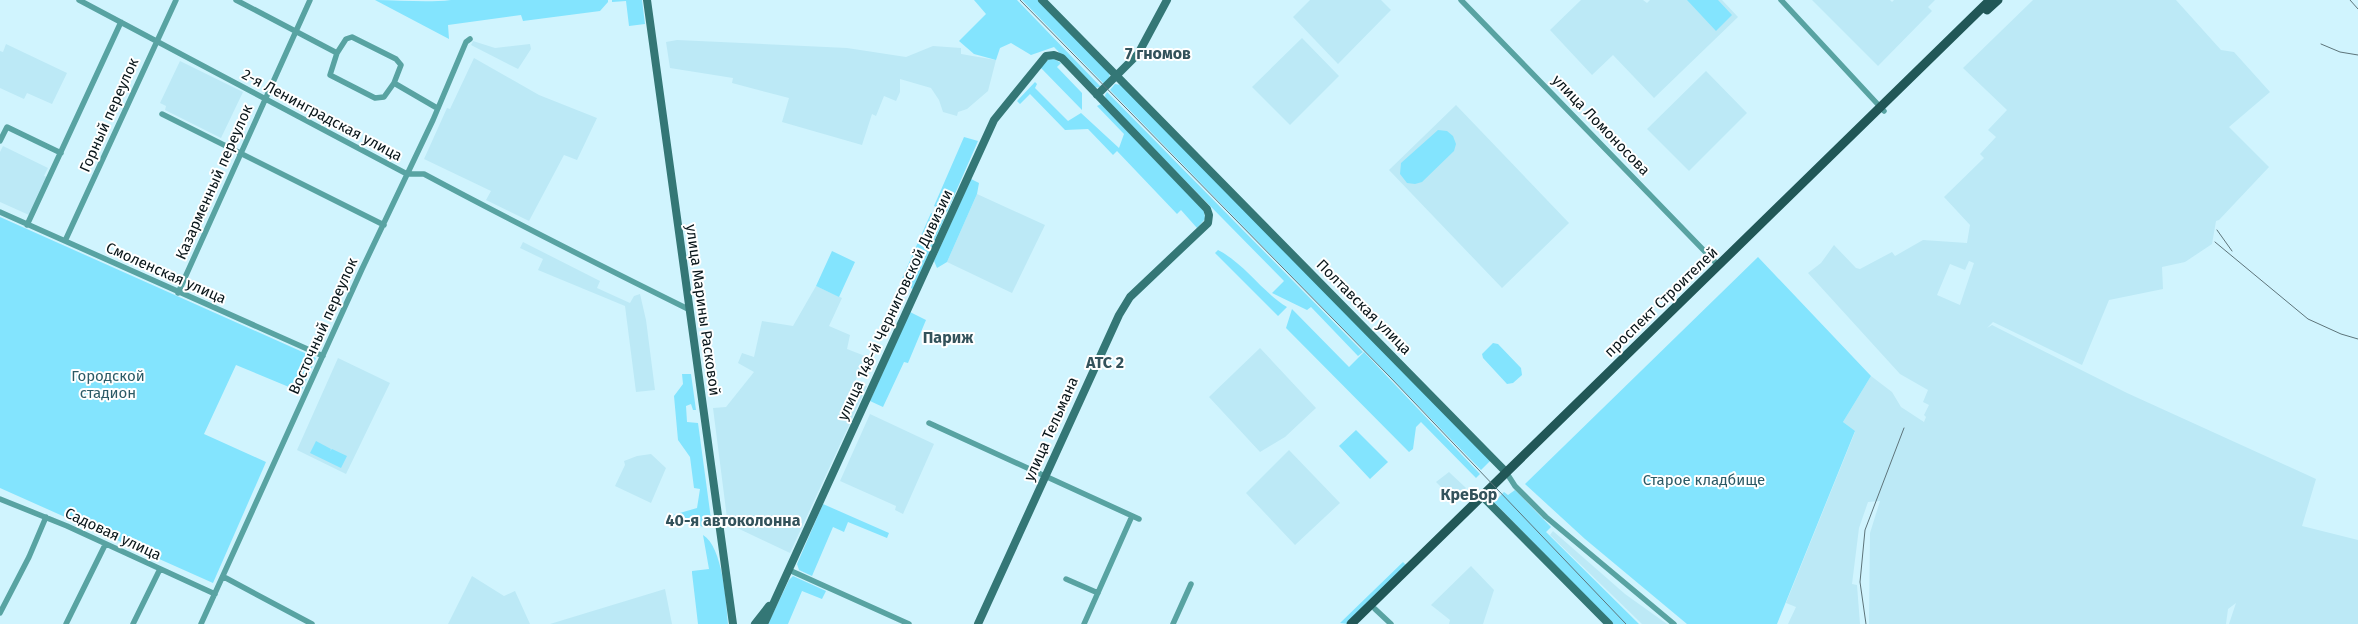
<svg xmlns="http://www.w3.org/2000/svg" width="2358" height="624" font-family="'Fira Sans',sans-serif">
<style>
.built{fill:#bce9f6;fill-rule:evenodd}
.green{fill:#83e4fe}
.lines{fill:none;stroke-linecap:round;stroke-linejoin:round}
.street{stroke:#58a3a2;stroke-width:5.5}
.secondary{stroke:#347776;stroke-width:8}
.primary{stroke:#215757;stroke-width:9}
.rail{stroke:#5d747a;stroke-width:1}
.labels{text-anchor:middle;stroke-width:4;stroke-linejoin:round;paint-order:stroke}
.street-label{font-size:15px;fill:#09161a;stroke:#fff}
.park-label{font-size:15px;fill:#2b5a66;stroke:#fff}
.neighbourhood-label{font-size:16px;font-weight:bold;fill:#33525b;stroke:#fff}
</style>
<rect width="100%" height="100%" fill="#d0f4fe"/>
<!-- built -->
<path class="built" d="M1310,0H1381L1391,10L1338,64L1293,17Z
M1581,0H1643L1647,3L1650,0H1722L1738,17L1654,98L1613,55L1592,75L1550,30Z
M1812,0H1890L1892,2L1894,0H1935L1928,7L1932,11L1878,66Z
M2033,0H2176L2221,50L2234,52L2270,92L2229,127L2269,167L2219,220L2216,221L2212,244L2185,262L2162,267L2163,289L2109,300L2082,365L1993,322L1987,328L1992,325L2127,393L2316,479L2302,526L2358,540V624H2229L2236,603L2228,609L2226,624H1869L1870,533L1880,501L1868,502L1859,528L1852,584L1857,585L1860,624H1788L1796,607L1786,603L1855,432L1843,422L1871,376L1892,392L1901,407L1924,422L1926,417L1924,415L1929,405L1923,402L1928,390L1900,374L1808,273L1821,263L1834,245L1856,268L1860,269L1892,252L1895,256L1923,240L1967,243L1970,225L1944,197L1984,158L1980,154L1996,137L1988,130L2007,110L1963,68ZM1969,261L1974,263L1960,305L1937,295L1950,264L1965,270Z
M1302,38L1339,76L1290,125L1252,87Z
M677,40L847,48L906,57L933,46L961,48V54L996,60L988,91L967,109L958,112L957,116L943,112L939,100L931,88L900,79V92L896,101L884,96L876,116L872,114L862,145L782,122L789,98L732,83L733,78L670,68L666,42Z
M473,41L495,48L530,44L531,49L518,69L471,45Z
M6,44L67,73L52,104L27,93L24,99L0,88V51L3,52Z
M474,58L539,95L597,118L577,160L564,155L529,221L486,200L491,191L424,159L447,108L450,109Z
M180,61L243,92L221,138L165,110L166,106L160,103Z
M1706,71L1747,113L1689,171L1647,129Z
M1456,105L1569,223L1502,288L1389,170Z
M3,146L48,168L44,176L47,177L29,215L0,202V152Z
M977,194L1045,225L1012,293L947,262Z
M523,242L600,281L597,288L630,303L634,296L640,294L646,320L655,390L636,392L625,306L538,270L543,259L520,248Z
M816,286L842,298L829,326L850,335L847,349L865,356L855,382L867,386L790,553L733,526L727,518L713,408L726,407L754,372L738,363L742,353L754,357L762,321L793,326Z
M1260,348L1316,408L1285,437L1260,452L1209,397Z
M338,358L390,383L346,474L297,450Z
M870,414L934,444L903,514L895,510L896,506L840,481Z
M1289,450L1340,503L1295,545L1246,493Z
M651,454L666,468L651,503L615,486L625,465L624,461L637,456Z
M1449,472L1466,488L1454,500L1436,482Z
M1553,531L1625,594L1667,624H1642L1550,535Z
M1471,566L1494,590L1483,624H1449L1450,620L1431,605Z
M472,576L504,596L515,591L530,624H448Z
M665,589L672,624H550Z"/>
<!-- green -->
<path class="green" d="M375,0C400,0 426,3 451,0H608V2L600,11L523,21L521,15L448,25L449,39Z
M612,0H642L645,24L629,26L626,1L612,2Z
M974,0H1017L1101,87L1093,88L1054,47L1031,55L1011,43L1000,48L996,60L974,54L959,41L986,14Z
M1022,0H1038L1109,73L1110,78L1104,84Z
M1687,0H1718L1732,15L1716,31Z
M1049,59H1054L1061,63L1057,67L1082,93V110L1040,67Z
M1035,82L1037,84L1035,88L1068,121L1081,113L1119,148L1124,134L1097,106L1101,104L1204,211L1205,219L1197,228L1181,210L1177,214L1117,151L1113,155L1088,129L1065,130L1030,94L1020,104L1017,101Z
M1115,84L1121,85L1492,459L1481,470L1110,90Z
M1107,92L1363,352L1358,356L1311,307L1307,310L1272,293L1284,281L1106,100L1105,95Z
M1438,130L1447,131L1453,136L1456,144L1454,151L1422,182L1415,184L1407,183L1400,174L1401,163Z
M964,137L978,141L947,212L934,206Z
M971,179L979,183L977,194L947,262L937,268L934,261Z
M931,213L944,219L913,289L900,283Z
M0,217L316,358L301,392L236,365L204,434L266,462L213,583L0,488Z
M1218,250C1245,264 1261,291 1287,307L1278,316L1215,253Z
M832,251L855,262L839,297L816,286Z
M1758,257L1871,376L1843,422L1855,431L1777,624H1687L1585,539L1525,484Z
M1292,309L1349,367L1364,352L1480,474L1476,478L1421,422L1416,427L1413,449L1409,452L1286,328Z
M910,312L926,320L908,363L904,362L883,407L870,401Z
M1493,343L1498,344L1521,368L1522,375L1513,383L1507,384L1483,358L1482,354Z
M682,374H691L696,410H693L691,404L686,406L687,422L698,423L711,519L703,527L673,515L697,508L700,489L694,488L690,457L678,440L674,396L683,384Z
M1356,430L1388,462L1370,479L1339,446Z
M316,441L331,449L330,451L332,449L347,456L341,468L310,453Z
M1515,490L1551,527L1546,532L1639,624H1612L1494,502L1504,492L1508,495Z
M823,504L889,533L887,538L848,522L844,532L833,527L812,576L799,570L797,564Z
M703,535C723,547 726,602 728,624H698L692,573V571L709,569Z
M1403,562L1407,566L1348,624L1340,623Z
M793,576L826,591L822,599L802,591L788,624H768L789,580Z"/>
<g class="lines">
<!-- street -->
<path class="street" d="M79,0L407,174H424C512,221 601,266 690,310
M236,0L337,53L330,75L375,98L384,97L394,83L437,108
M1461,0L1718,265
M1781,0L1884,111
M337,53L346,39L352,37L396,59L401,65L394,83
M162,114L384,225
M0,141L7,127L61,153
M0,212L323,356
M27,225L121,22
M65,241L176,0
M178,293L310,0
M929,423L1139,519
M1506,472L1515,486L1546,517L1674,624
M0,499L67,526L215,594
M789,570L909,624
M224,577L312,624
M1066,579L1098,593
M1375,609L1391,624
M0,613L29,557L46,517
M66,624L105,545
M133,624L160,569
M201,624L362,269L433,120L466,42L470,39
M1084,624L1132,516
M1173,624L1191,584"/>
<!-- secondary -->
<path class="secondary" d="M647,0L733,624
M1042,0L1506,472
M1097,95L1138,54L1167,0
M1486,500L1609,624
M755,624L769,606
M764,624L994,120L1046,56L1054,55L1062,58L1207,209L1209,215L1208,223L1130,297L1119,315L978,624"/>
<!-- primary -->
<path class="primary" d="M1987,10L1998,0
M1351,624L1990,0"/>
<!-- rail -->
<path class="rail" d="M1020,0L1390,377L1626,624
M2350,0L2358,9
M2321,44L2340,52L2358,55
M2217,230L2232,251
M2215,242L2308,319L2341,334L2358,339
M1866,624L1860,582L1865,530L1904,428"/>
</g>
<g class="labels">
<!-- street labels -->
<g class="street-label">
<text transform="translate(109 115) rotate(-66)" y="5">Горный переулок</text>
<text transform="translate(322 115) rotate(28)" y="5">2-я Ленинградская улица</text>
<text transform="translate(1601 125) rotate(46)" y="5">улица Ломоносова</text>
<text transform="translate(214 182) rotate(-66)" y="5">Казарменный переулок</text>
<text transform="translate(166 273) rotate(24)" y="5">Смоленская улица</text>
<text transform="translate(1661 302) rotate(-44)" y="5">проспект Строителей</text>
<text transform="translate(895 305) rotate(-65)" y="5">улица 148-й Черниговской Дивизии</text>
<text transform="translate(1364 307) rotate(45)" y="5">Полтавская улица</text>
<text transform="translate(703 310) rotate(82)" y="5">улица Марины Расковой</text>
<text transform="translate(323 326) rotate(-66)" y="5">Восточный переулок</text>
<text transform="translate(1051 429) rotate(-66)" y="5">улица Тельмана</text>
<text transform="translate(113 534) rotate(25)" y="5">Садовая улица</text>
</g>
<!-- park labels -->
<g class="park-label">
<text x="108" y="381">Городской<tspan x="108" dy="17">стадион</tspan></text>
<text x="1704" y="485">Старое кладбище</text>
</g>
<!-- neighbourhood labels -->
<g class="neighbourhood-label">
<text x="1158" y="59">7 гномов</text>
<text x="948" y="343">Париж</text>
<text x="1105" y="368">АТС 2</text>
<text x="1469" y="500">КреБор</text>
<text x="733" y="526">40-я автоколонна</text>
</g>
</g>
</svg>
